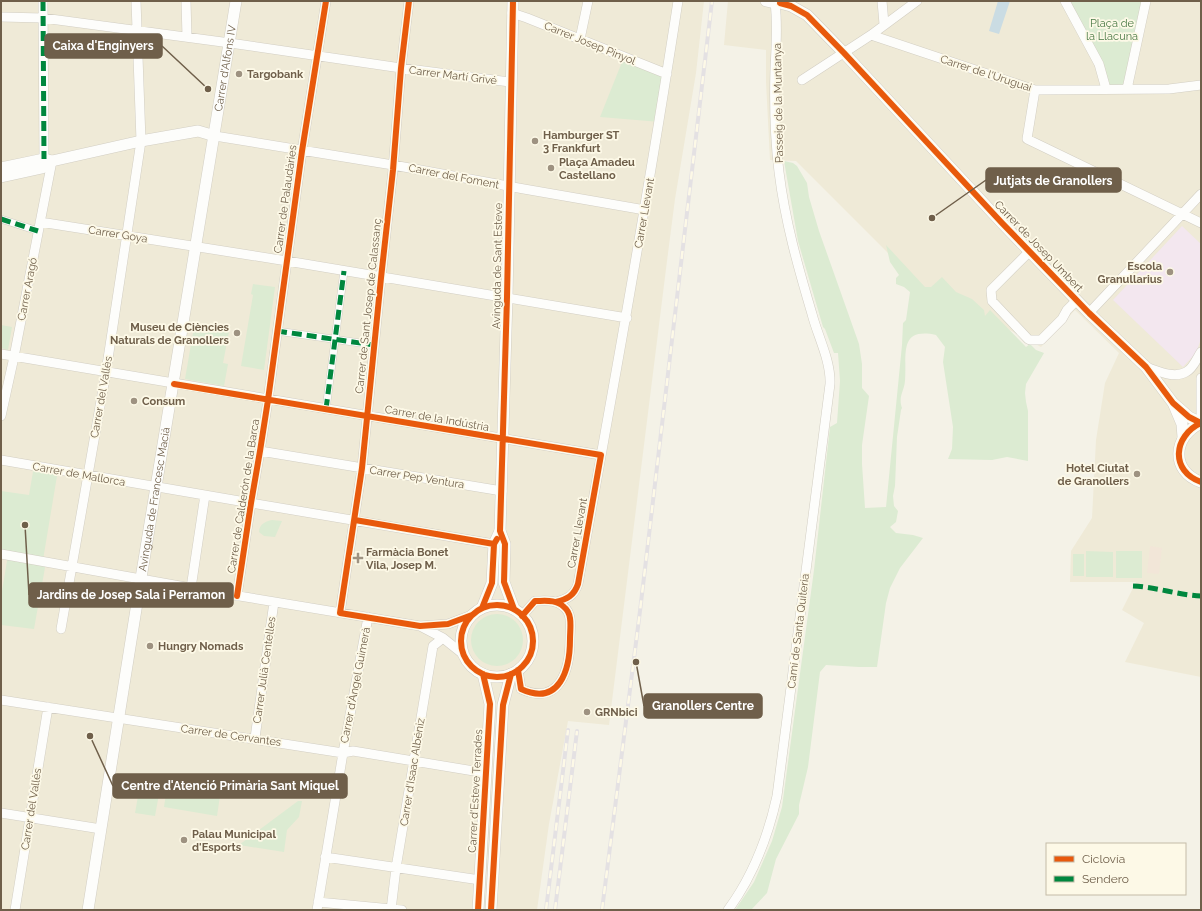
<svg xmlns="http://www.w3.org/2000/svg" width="1202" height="911" font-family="Raleway,sans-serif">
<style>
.residential{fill:#efead7}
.commercial{fill:#f2e6d8}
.education{fill:#f3e7ef}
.green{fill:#dcebd2}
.water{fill:#cadce3}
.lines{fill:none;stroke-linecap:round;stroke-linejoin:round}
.pedestrian-casing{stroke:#d2cec3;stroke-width:8}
.minor-casing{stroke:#d2cec3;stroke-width:10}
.tertiary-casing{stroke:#d2cec3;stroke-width:12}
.pedestrian{stroke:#fdfdfb;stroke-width:7}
.minor{stroke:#fdfdfb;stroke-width:9}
.tertiary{stroke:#fdfdfb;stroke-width:11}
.rail-casing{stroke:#e4e1e3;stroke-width:4}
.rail{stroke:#fdf9e7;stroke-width:2.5;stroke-dasharray:8;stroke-linecap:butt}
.quiet{stroke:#00873e;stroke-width:5;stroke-dasharray:10 5;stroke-linecap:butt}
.cycleway-casing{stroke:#fdf9e7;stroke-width:8}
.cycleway{stroke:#e8590c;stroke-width:6}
.poi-dot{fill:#9e9281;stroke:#fdf9e7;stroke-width:1.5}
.labels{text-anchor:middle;stroke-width:3.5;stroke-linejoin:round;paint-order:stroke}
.park-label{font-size:11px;fill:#4a7a46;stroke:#fdf9e7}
.street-label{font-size:11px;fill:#6f5f4a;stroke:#fdf9e7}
.poi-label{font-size:11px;font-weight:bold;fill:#6f5f4a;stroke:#fdf9e7;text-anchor:start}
.leader{fill:none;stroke:#6f5f4a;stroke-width:1.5}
.callout-dot{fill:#6f5f4a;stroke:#fdf9e7;stroke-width:1.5}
.callout{fill:#6f5f4a;stroke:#6f5f4a;stroke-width:1.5}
.callout-label{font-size:12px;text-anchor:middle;font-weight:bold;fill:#fff}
</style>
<rect width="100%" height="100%" fill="#f4f2e7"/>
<!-- residential -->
<path class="residential" d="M1,1H704L696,73L675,199L667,261L609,725L568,721L549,824L537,910H1Z
M728,1H1201V677L1125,662L1144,623L1122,610L1136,582H1070L1071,551L1092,518L1096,440L1105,383L1119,353L1075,310L1041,347L969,308L927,292L796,161L770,160L766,82V50L724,45Z"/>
<!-- commercial -->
<path class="commercial" d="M1150,546L1162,548L1159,574L1147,573Z"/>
<!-- education -->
<path class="education" d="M1182,226L1201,244V339L1196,353L1183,367L1113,300Z"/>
<!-- green -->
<path class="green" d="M1065,1H1146L1127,89H1106Z
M624,57L667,74L660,122L600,117Z
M784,161L793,163L797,166L807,183L809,197L819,231L859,344L862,364V388L869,396L862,445V464L865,508L886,507L902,345L903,323L906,320L910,292L904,287L896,284V278L899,275L890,262L886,245L925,287H931L942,277L956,292L972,299L984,310L985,316L990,310L1026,347L1030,344L1036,350L1044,353L1026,384L1025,393L1026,402L1028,411V461L1007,457L992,460L948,459L952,449L953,427L943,362L945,347L936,335C898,327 907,355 905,381C904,392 898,396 902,408L901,410L897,437L895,486L893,496L894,506L898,511L896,522L890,527L896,533L913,535L923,538L900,568L890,588L886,603L877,667H859L826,665L820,672L808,767L799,805V814L776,859L767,893L751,910H735L754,882L772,841L782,807L814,570L830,427L837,423L840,381L838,353H834L825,329L823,327L798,241Z
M253,284L275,287L264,370L241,366L253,295L251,294Z
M1,325L12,327L8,350L1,348Z
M194,327L229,332L223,363L228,364L224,386L185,379Z
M34,466L58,470L43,560L46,562L34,629L1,625V597L8,555L1,554V491L29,495Z
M272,520L282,521L275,537L264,536L259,532C259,524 266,521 272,520Z
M1086,551L1113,552V577H1086Z
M1116,551H1142V578H1116Z
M1073,554H1084V576H1073Z
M471 640a26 26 0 1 1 52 0a26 26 0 1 1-52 0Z
M142,774L162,778L155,816L135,813Z
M168,780L221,789L217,816L164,807Z
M298,801H302L299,817L287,830L284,852L239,845Z"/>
<!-- water -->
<path class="water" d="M998,1H1010L999,34L989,31Z"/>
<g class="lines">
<defs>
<path id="pedestrian" d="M1,219L38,231
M277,331L374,345
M326,409L344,271"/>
<path id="minor" d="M43,1L44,159
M186,1L187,37
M882,1L884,24
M1065,1L1099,64L1106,89
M512,13L527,18L667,74
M1,17L43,18L230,43L401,68L510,82
M871,35L1035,90L1169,89L1201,85
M580,39L588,1
M802,80L871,35L917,1
M1127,89L1146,1
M1035,90L1027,139L1201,223
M215,136L393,165L524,189L645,210
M40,222L287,261L627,318
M1029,252L991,290L992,301L1028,339L1030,340H1041L1062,319L1067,310L1077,300
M1089,313L1201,194
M1,354L601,455
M1146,367C1158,371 1174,379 1186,372C1193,369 1197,358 1201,352
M1201,378V417
M1,416L14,357L52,161
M260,451L502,491
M1,460L251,503L494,544
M1,554L191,588L420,626L448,624L472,615
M191,588L205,495
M237,596L251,503L260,451L268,400L302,151L326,1
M556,602C567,599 574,596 578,584C613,390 648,196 678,1
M340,613L362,468L381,278L393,170L401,68L409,1
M420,626L443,638L463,654
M61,629L106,372L141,141L136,1
M518,670L521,689C560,707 570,669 570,639C570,628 573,614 564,607C556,599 545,601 535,601L522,616
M1,700L343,753L353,751L486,773
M255,738L274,602
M1,813L101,829
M325,857L480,880
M318,902L402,910
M15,910L48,707
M317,910L343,753L368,617
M391,910L396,868L433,646L443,638
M728,910C753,876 768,837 777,796L830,384C831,361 818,337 812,314C798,267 785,221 779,172C775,140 774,102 775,69C776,47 778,25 775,3"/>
<g id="tertiary">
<path d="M513,1L507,297L500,531L505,544L504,582L514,609"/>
<path d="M766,1L775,3L784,1"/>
<path d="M780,3L791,6L807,15L844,53L1002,223L1089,313L1146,367L1173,403L1189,417L1201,423"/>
<path d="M1,168L44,159L52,161"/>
<path d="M1,177L42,168L52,161L141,141L198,131L215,136"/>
<path d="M1174,405L1182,424L1183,437"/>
<path d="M1201,423C1173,436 1170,471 1201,482"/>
<circle cx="497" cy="641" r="36"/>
<path d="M482,608L492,583L494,544L500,531"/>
<path id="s1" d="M88,910L141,578L236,1"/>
<path d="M478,910L490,704L483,674"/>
<path d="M491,910L503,705L511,674"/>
</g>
</defs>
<!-- pedestrian casing -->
<use href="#pedestrian" class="pedestrian-casing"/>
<!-- minor casing -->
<use href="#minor" class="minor-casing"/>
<!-- tertiary casing -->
<use href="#tertiary" class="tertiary-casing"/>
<!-- pedestrian -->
<use href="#pedestrian" class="pedestrian"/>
<!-- minor -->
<use href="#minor" class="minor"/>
<!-- tertiary -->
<use href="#tertiary" class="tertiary"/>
<defs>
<path id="rail" d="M546,910L568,730
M555,910L577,731
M602,910L640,611L712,1"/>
</defs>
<!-- rail casing -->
<use href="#rail" class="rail-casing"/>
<!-- rail -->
<use href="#rail" class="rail"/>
<!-- quiet -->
<path class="quiet" d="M43,1L44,159
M1,219L38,231
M277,331L374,345
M326,409L344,271
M1133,586C1156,587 1178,595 1201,596"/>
<defs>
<path id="cycleway" d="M409,1L401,68L393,170L381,278L362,468L340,613L420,626L448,624L472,615
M513,1L507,297L500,531L505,544L504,582L514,609
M780,3L791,6L807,15L844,53L1002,223L1089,313L1146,367L1173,403L1189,417L1201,423
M174,384L601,455L578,584C574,596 567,599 556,602
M1201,423C1173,436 1170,471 1201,482
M355,520L494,544
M237,596L251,503L260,451L268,400L302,151L326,1
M461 641a36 36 0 1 1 72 0a36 36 0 1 1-72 0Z
M482,608L492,583L494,544L497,539
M518,670L521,689C560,707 570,669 570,639C570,628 573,614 564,607C556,599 545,601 535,601L522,616
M478,910L490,704L483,674
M491,910L503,705L511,674"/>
</defs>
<!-- cycleway casing -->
<use href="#cycleway" class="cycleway-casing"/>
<!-- cycleway -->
<use href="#cycleway" class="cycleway"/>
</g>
<!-- markers -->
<g class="poi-dot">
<circle cx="239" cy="74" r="4"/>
<circle cx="535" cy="141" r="4"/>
<circle cx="551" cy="168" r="4"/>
<circle cx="1170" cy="272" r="4"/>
<circle cx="237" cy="333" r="4"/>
<circle cx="134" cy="401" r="4"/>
<circle cx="1137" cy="474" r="4"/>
<path d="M356 552h4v4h4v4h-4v4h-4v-4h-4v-4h4z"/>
<circle cx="150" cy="646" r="4"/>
<circle cx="587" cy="712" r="4"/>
<circle cx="184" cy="840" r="4"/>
</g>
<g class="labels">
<!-- park labels -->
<g class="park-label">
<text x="1112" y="27">Plaça de<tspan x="1112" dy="13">la Llacuna</tspan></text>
</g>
<!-- street labels -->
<g class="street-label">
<text transform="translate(590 43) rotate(22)" y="4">Carrer Josep Pinyol</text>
<text dy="4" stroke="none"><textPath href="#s1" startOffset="853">Carrer d'Alfons IV</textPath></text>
<text transform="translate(986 73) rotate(18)" y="4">Carrer de l'Uruguai</text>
<text transform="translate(453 75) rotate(7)" y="4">Carrer Martí Grivé</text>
<text transform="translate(778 103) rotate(-91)" y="4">Passeig de la Muntanya</text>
<text transform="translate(454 176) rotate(11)" y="4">Carrer del Foment</text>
<text transform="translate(285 199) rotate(-82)" y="4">Carrer de Palaudàries</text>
<text transform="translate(644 213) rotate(-80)" y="4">Carrer Llevant</text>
<text transform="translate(118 234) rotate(9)" y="4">Carrer Goya</text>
<text transform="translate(1039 246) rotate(46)" y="4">Carrer de Josep Umbert</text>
<text transform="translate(497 266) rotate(-89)" y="4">Avinguda de Sant Esteve</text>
<text transform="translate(27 289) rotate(-79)" y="4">Carrer Aragó</text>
<text transform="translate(368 306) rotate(-84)" y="4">Carrer de Sant Josep de Calassanç</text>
<text transform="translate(101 397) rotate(-80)" y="4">Carrer del Vallès</text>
<text transform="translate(437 418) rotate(10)" y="4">Carrer de la Indústria</text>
<text transform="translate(79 474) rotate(10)" y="4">Carrer de Mallorca</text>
<text transform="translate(417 477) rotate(9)" y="4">Carrer Pep Ventura</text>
<text transform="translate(243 496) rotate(-81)" y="4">Carrer de Calderón de la Barca</text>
<text dy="4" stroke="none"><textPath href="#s1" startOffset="416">Avinguda de Francesc Macià</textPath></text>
<text transform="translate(577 533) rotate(-80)" y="4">Carrer Llevant</text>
<text transform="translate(798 631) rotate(-83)" y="4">Camí de Santa Quiteria</text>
<text transform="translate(264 670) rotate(-82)" y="4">Carrer Julià Centelles</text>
<text transform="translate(355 685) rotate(-79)" y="4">Carrer d'Àngel Guimerà</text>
<text transform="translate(231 735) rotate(8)" y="4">Carrer de Cervantes</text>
<text transform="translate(412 772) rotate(-81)" y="4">Carrer d'Isaac Albéniz</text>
<text transform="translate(475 791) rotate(-87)" y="4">Carrer d'Esteve Terrades</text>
<text transform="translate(31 809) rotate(-81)" y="4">Carrer del Vallès</text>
</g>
<!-- poi labels -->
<g class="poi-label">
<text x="247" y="78">Targobank</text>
<text x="543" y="139">Hamburger ST<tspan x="543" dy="13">3 Frankfurt</tspan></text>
<text x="559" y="166">Plaça Amadeu<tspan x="559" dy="13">Castellano</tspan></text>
<text x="1162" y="270" text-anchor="end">Escola<tspan x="1162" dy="13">Granullarius</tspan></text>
<text x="229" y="331" text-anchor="end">Museu de Ciències<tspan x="229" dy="13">Naturals de Granollers</tspan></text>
<text x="142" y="405">Consum</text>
<text x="1129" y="472" text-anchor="end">Hotel Ciutat<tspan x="1129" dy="13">de Granollers</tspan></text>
<text x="366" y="556">Farmàcia Bonet<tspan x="366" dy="13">Vila, Josep M.</tspan></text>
<text x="158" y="650">Hungry Nomads</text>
<text x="595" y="716">GRNbici</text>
<text x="192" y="838">Palau Municipal<tspan x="192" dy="13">d'Esports</tspan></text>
</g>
</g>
<!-- callouts -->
<path class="leader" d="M208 89L162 46M932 218L986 180M25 525L29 595M636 662L644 706M90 736L113 786"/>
<g class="callout-dot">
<circle cx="208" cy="89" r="4"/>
<circle cx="932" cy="218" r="4"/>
<circle cx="25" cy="525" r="4"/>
<circle cx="636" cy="662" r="4"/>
<circle cx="90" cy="736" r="4"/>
</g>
<g class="callout">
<rect x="45" y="34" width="117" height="24" rx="4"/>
<rect x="986" y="168" width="135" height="24" rx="4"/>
<rect x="29" y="583" width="204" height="24" rx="4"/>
<rect x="644" y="694" width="118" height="24" rx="4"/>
<rect x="113" y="774" width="234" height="24" rx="4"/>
</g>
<g class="callout-label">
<text x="103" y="50">Caixa d'Enginyers</text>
<text x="1053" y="185">Jutjats de Granollers</text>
<text x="131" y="599">Jardins de Josep Sala i Perramon</text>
<text x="703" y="710">Granollers Centre</text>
<text x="230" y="790">Centre d'Atenció Primària Sant Miquel</text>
</g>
<!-- border -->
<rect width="1202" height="911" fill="none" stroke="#6f5f4a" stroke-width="4"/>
<!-- legend -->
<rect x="1046" y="843" width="140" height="52" fill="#fdf9e7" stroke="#c4bba8"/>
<rect x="1054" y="856" width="20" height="6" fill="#e8590c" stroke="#c4bba8"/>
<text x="1082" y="863" font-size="12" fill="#6f5f4a">Ciclovía</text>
<rect x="1054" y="876" width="20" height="6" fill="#00873e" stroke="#c4bba8"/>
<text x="1082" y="883" font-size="12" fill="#6f5f4a">Sendero</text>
</svg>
